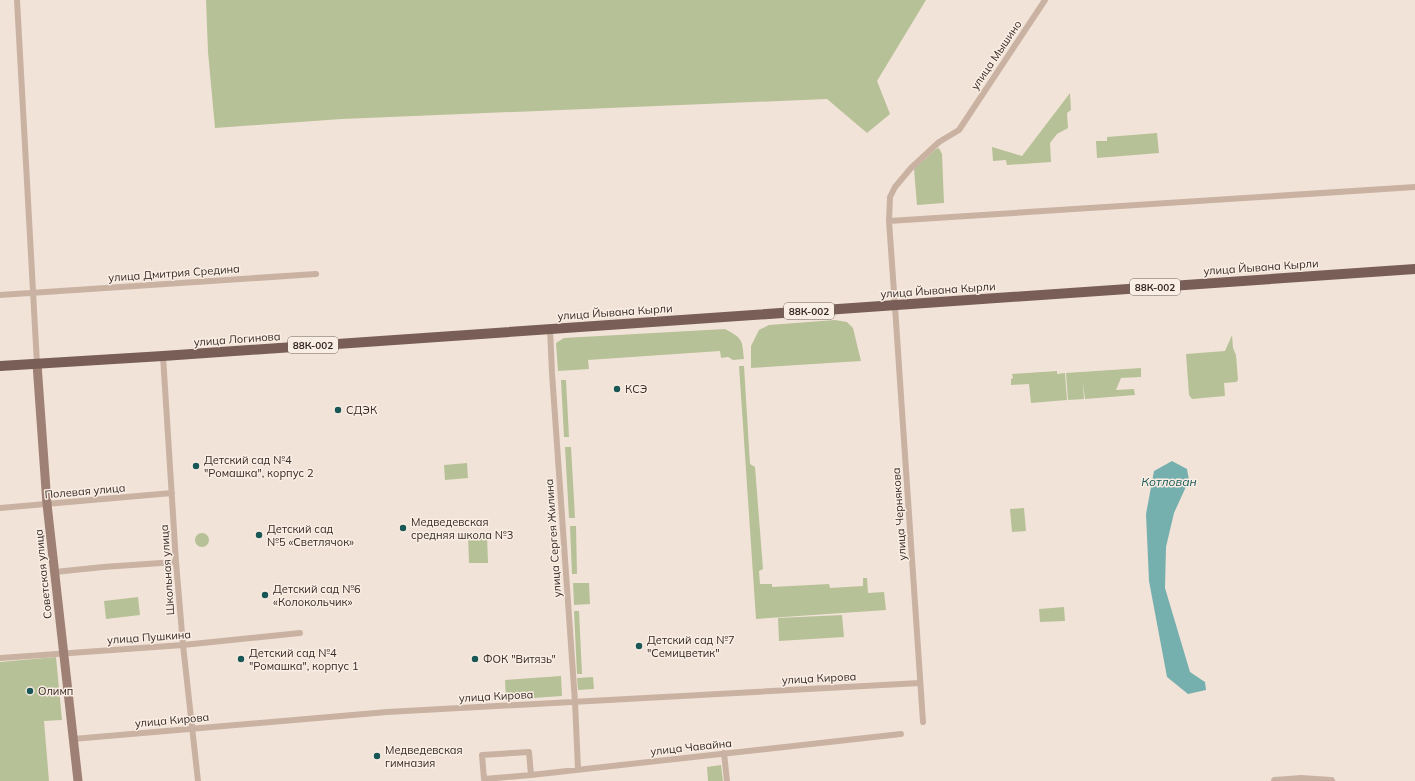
<svg xmlns="http://www.w3.org/2000/svg" width="1415" height="781" font-family="Mulish,sans-serif">
<style>
.green{fill:#b7c197}
.water{fill:#76b0ae}
.lines{fill:none;stroke-linecap:round;stroke-linejoin:round}
.minor{stroke:#cab2a3;stroke-width:6}
.tertiary{stroke:#cab2a3;stroke-width:8}
.secondary{stroke:#9e8075;stroke-width:9}
.primary{stroke:#785e56;stroke-width:10}
.poi-dot{fill:#1a5857;stroke:#faeee4;stroke-width:1.5}
.labels{text-anchor:middle;stroke-width:3;stroke-linejoin:round;paint-order:stroke}
.shield{fill:#faeee4;stroke:#70645f;stroke-width:1}
.shield-label{font-size:10px;font-weight:bold;fill:#352926}
.street-label{font-size:11px;fill:#352926;stroke:#faeee4}
.poi-label{font-size:11px;fill:#352926;stroke:#faeee4;text-anchor:start}
.water-label{font-size:12px;font-style:italic;fill:#1a5857;stroke:#faeee4}
</style>
<rect width="100%" height="100%" fill="#f2e3d8"/>
<!-- green -->
<path class="green" d="M206,0H926L877,81L890,114L867,133L827,99L342,119L215,128L208,52Z
M1070,93L1071,110L1067,113L1068,128L1057,134L1050,143L1051,162L1007,165L1006,160L993,161L992,147L1022,156Z
M1157,133L1159,153L1097,158L1096,141H1107V137Z
M939,148L942,154L944,203L917,205L914,169L936,149Z
M835,320L847,322L853,328L861,361L751,368V346L759,330L769,325Z
M725,329C743,339 742,339 744,359L733,360L728,357L721,358L720,351L588,360L589,369L558,371L556,343L564,338Z
M1232,335L1233,348L1236,355L1238,380L1236,382L1224,383L1225,396L1192,399L1189,395L1186,354L1225,351Z
M739,366H744L750,464L755,467L763,569L759,571L760,584H772V587L829,584L830,588L863,586V578H867L868,593L884,592L886,610L756,619Z
M1141,368V377L1121,378L1116,390L1134,389L1135,395L1085,399L1083,383L1084,399L1068,400L1066,373Z
M1057,371V374L1065,373L1067,400L1031,403L1029,384L1011,385V379L1013,378L1012,374Z
M561,380H566L569,437H564Z
M565,447H571L575,518H569Z
M467,463L468,478L445,480L444,465Z
M1024,508L1026,531L1012,532L1010,509Z
M570,526H576L577,574H572Z
M195 540a7 7 0 1 1 14 0a7 7 0 1 1-14 0Z
M487,534L488,563H469L468,535Z
M573,583H589L590,604L574,605Z
M138,597L140,615L106,619L104,601Z
M1064,607L1065,621L1040,622L1039,609Z
M574,611H579L582,674H577Z
M842,615L844,637L779,641L778,618Z
M56,657L62,720L44,721L49,781H0V662Z
M561,676L562,696L506,700L505,680Z
M593,677L594,689L578,690L577,678Z
M721,765L723,781H708L707,767Z"/>
<!-- water -->
<path class="water" d="M1172,461L1187,469L1189,480L1174,513L1166,547L1165,588L1190,672L1205,682L1206,690L1188,694L1167,677L1149,581L1146,514L1154,471Z"/>
<g class="lines">
<!-- minor -->
<path class="minor" d="M17,0L37,364
M889,221L1415,187
M0,295L316,274
M550,329L552,373L575,702L578,769
M163,356L176,562L183,645L198,781
M0,508L172,493
M55,572L103,567L176,562
M0,658L183,645L300,633
M923,722L894,292L889,221L890,197L895,187L911,168L939,142L959,130L1045,0
M73,739L387,712L920,683
M724,753L727,781
M531,775L529,752L482,755L484,779L531,775L901,734"/>
<!-- tertiary -->
<path class="tertiary" d="M1275,781L1301,779L1331,781"/>
<!-- secondary -->
<path class="secondary" d="M37,364L47,504L78,781"/>
<!-- primary -->
<path class="primary" d="M0,366L163,356L1415,269"/>
</g>
<!-- markers -->
<g class="poi-dot">
<circle cx="617" cy="389" r="4"/>
<circle cx="338" cy="410" r="4"/>
<circle cx="196" cy="466" r="4"/>
<circle cx="403" cy="528" r="4"/>
<circle cx="259" cy="535" r="4"/>
<circle cx="265" cy="595" r="4"/>
<circle cx="639" cy="646" r="4"/>
<circle cx="241" cy="659" r="4"/>
<circle cx="475" cy="659" r="4"/>
<circle cx="30" cy="691" r="4"/>
<circle cx="377" cy="756" r="4"/>
</g>
<g class="labels">
<!-- shield labels -->
<g class="shield">
<rect x="1130" y="279" width="50" height="16" rx="3"/>
<rect x="784" y="303" width="50" height="16" rx="3"/>
<rect x="288" y="337" width="50" height="16" rx="3"/>
</g>
<g class="shield-label">
<text x="1155" y="291">88К-002</text>
<text x="809" y="315">88К-002</text>
<text x="313" y="349">88К-002</text>
</g>
<!-- street labels -->
<g class="street-label">
<text transform="translate(996 55) rotate(-56)" y="4">улица Мышино</text>
<text transform="translate(1261 267) rotate(-4)" y="4">улица Йывана Кырли</text>
<text transform="translate(174 273) rotate(-4)" y="4">улица Дмитрия Средина</text>
<text transform="translate(938 290) rotate(-4)" y="4">улица Йывана Кырли</text>
<text transform="translate(615 312) rotate(-4)" y="4">улица Йывана Кырли</text>
<text transform="translate(237 339) rotate(-4)" y="4">улица Логинова</text>
<text transform="translate(85 491) rotate(-5)" y="4">Полевая улица</text>
<text transform="translate(899 514) rotate(-94)" y="4">улица Чернякова</text>
<text transform="translate(553 538) rotate(-94)" y="4">улица Сергея Жилина</text>
<text transform="translate(167 570) rotate(-94)" y="4">Школьная улица</text>
<text transform="translate(43 574) rotate(-96)" y="4">Советская улица</text>
<text transform="translate(149 637) rotate(-4)" y="4">улица Пушкина</text>
<text transform="translate(819 678) rotate(-3)" y="4">улица Кирова</text>
<text transform="translate(496 696) rotate(-3)" y="4">улица Кирова</text>
<text transform="translate(172 720) rotate(-5)" y="4">улица Кирова</text>
<text transform="translate(691 747) rotate(-6)" y="4">улица Чавайна</text>
</g>
<!-- poi labels -->
<g class="poi-label">
<text x="625" y="393">КСЭ</text>
<text x="346" y="414">СДЭК</text>
<text x="204" y="464">Детский сад №4<tspan x="204" dy="13">"Ромашка", корпус 2</tspan></text>
<text x="411" y="526">Медведевская<tspan x="411" dy="13">средняя школа №3</tspan></text>
<text x="267" y="533">Детский сад<tspan x="267" dy="13">№5 «Светлячок»</tspan></text>
<text x="273" y="593">Детский сад №6<tspan x="273" dy="13">«Колокольчик»</tspan></text>
<text x="647" y="644">Детский сад №7<tspan x="647" dy="13">"Семицветик"</tspan></text>
<text x="249" y="657">Детский сад №4<tspan x="249" dy="13">"Ромашка", корпус 1</tspan></text>
<text x="483" y="663">ФОК "Витязь"</text>
<text x="38" y="695">Олимп</text>
<text x="385" y="754">Медведевская<tspan x="385" dy="13">гимназия</tspan></text>
</g>
<!-- water labels -->
<g class="water-label">
<text x="1169" y="486">Котлован</text>
</g>
</g>
</svg>
